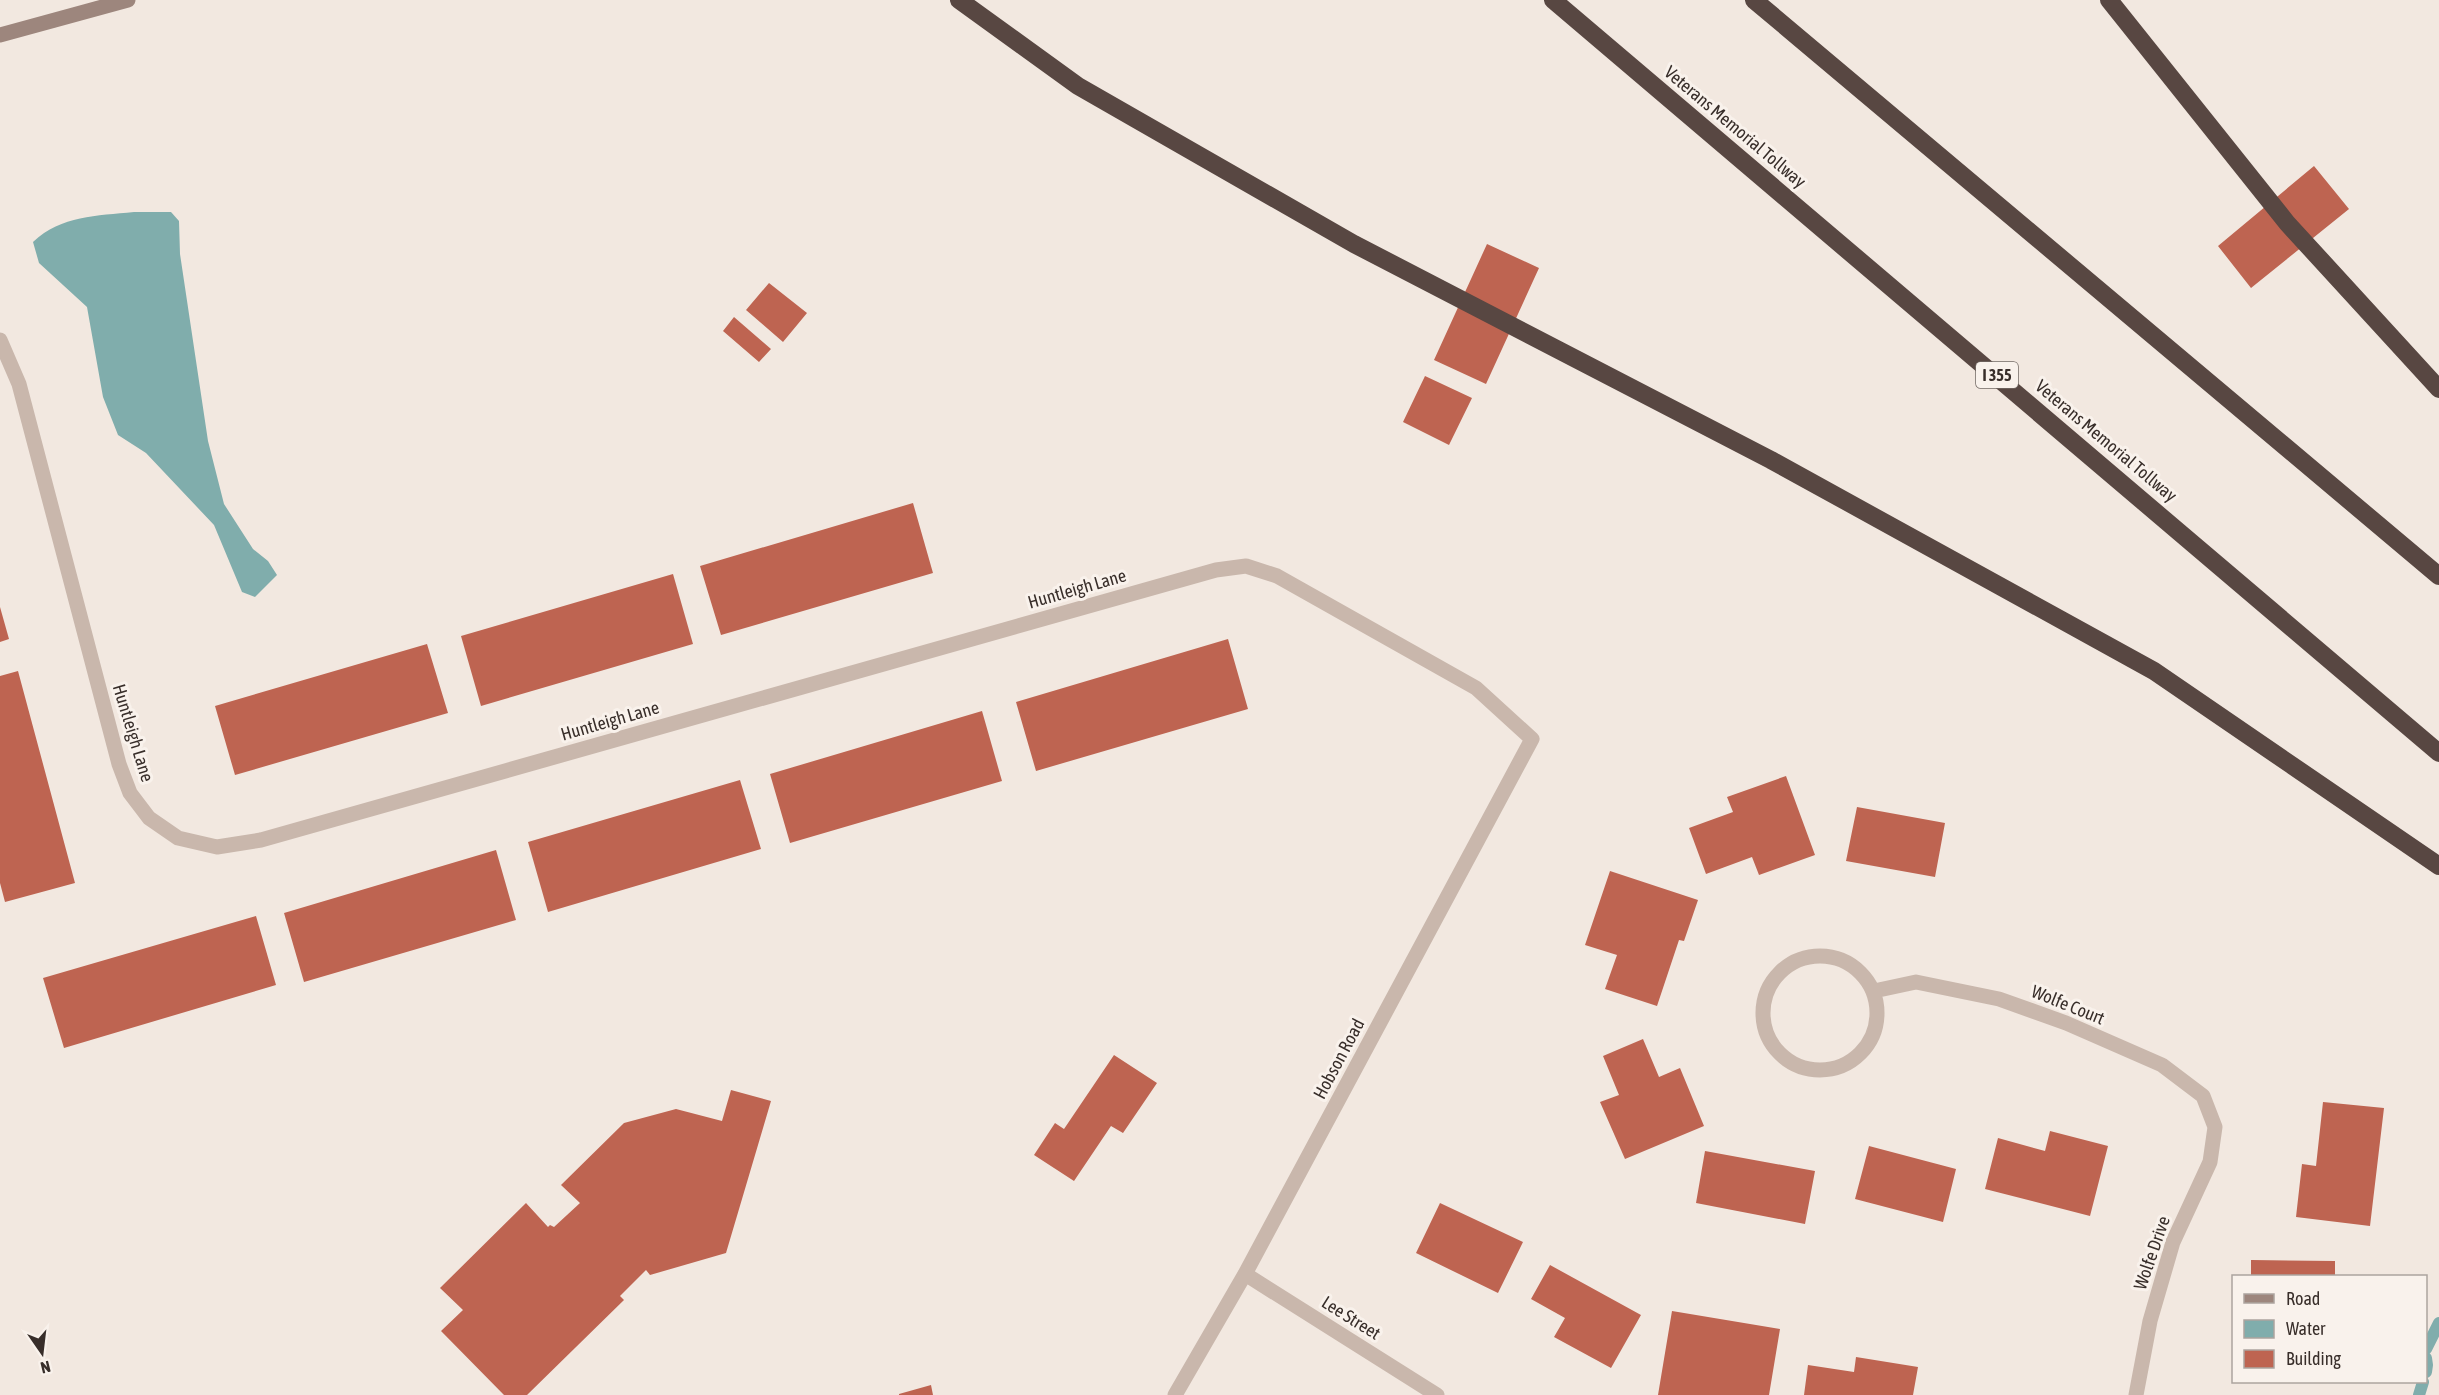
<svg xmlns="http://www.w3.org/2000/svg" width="2439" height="1395" font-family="'Asap Condensed',sans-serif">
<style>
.water{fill:#80adac}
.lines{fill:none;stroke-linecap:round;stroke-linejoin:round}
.stream{stroke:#80adac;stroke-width:12}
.building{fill:#be6451}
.street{stroke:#c9b7ac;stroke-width:15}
.secondary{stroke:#9d867d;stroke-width:15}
.highway{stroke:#584742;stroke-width:18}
.labels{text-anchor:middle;stroke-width:6;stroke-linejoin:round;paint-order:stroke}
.shield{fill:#f9f2ec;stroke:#726964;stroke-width:1.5}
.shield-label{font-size:16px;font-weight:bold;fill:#382e2a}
.street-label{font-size:18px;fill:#382e2a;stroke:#f9f2ec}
</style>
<rect width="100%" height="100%" fill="#f2e8e0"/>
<!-- water -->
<path class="water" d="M134,212H171L179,221L180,254L208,441L224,504L253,549L268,561L277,575L255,597L242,592L214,525L146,453L118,435L103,397L87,307L39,263L33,242C62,215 96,216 134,212Z"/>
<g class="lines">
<!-- stream -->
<path class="stream" d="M2426,1349L2439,1323
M2426,1358L2427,1365L2426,1372
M2419,1395L2423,1382"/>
</g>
<!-- building -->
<path class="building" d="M2314,166L2349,209L2251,288L2218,246Z
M1487,244L1539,268L1486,384L1434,360Z
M769,283L807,313L783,342L746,310Z
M734,317L771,349L759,362L723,331Z
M1425,376L1472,398L1449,445L1403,422Z
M913,503L933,573L721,635L700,566Z
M673,574L693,644L481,706L461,636Z
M0,607L9,639L0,642Z
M1228,639L1248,709L1036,771L1016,702Z
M427,644L448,713L235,775L215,706Z
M18,671L75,883L5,902L0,883V676Z
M982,711L1002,781L790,843L770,774Z
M1786,776L1815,855L1759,875L1752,857L1706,874L1689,828L1733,812L1727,797Z
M740,780L761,849L548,912L528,842Z
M1857,807L1945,823L1935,877L1846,861Z
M496,850L516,920L304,982L284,913Z
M1610,871L1698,900L1684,941L1679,940L1657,1006L1605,989L1617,955L1585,945Z
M256,916L276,985L64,1048L43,978Z
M1643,1039L1659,1077L1680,1068L1704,1126L1625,1159L1600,1102L1619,1095L1603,1056Z
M1114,1055L1157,1083L1123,1133L1111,1126L1074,1181L1034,1155L1055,1123L1064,1129Z
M731,1090L771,1101L726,1253L650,1275L646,1270L620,1296L624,1300L527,1395H504L441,1331L463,1310L440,1288L526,1203L548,1227L550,1225L554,1227L580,1203L561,1185L624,1123L676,1109L722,1121Z
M2323,1102L2384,1108L2370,1226L2296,1217L2302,1164L2316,1166Z
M2050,1131L2108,1146L2090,1216L1985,1189L1998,1138L2045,1151Z
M1869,1146L1956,1169L1943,1222L1855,1199Z
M1705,1151L1815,1171L1805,1224L1696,1203Z
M1440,1203L1523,1242L1498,1293L1416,1253Z
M2251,1260L2335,1261V1276H2251Z
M1550,1265L1641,1315L1611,1368L1554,1337L1565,1318L1531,1299Z
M1672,1311L1780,1329L1769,1395H1658Z
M1856,1357L1918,1367L1913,1395H1804L1808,1365L1854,1372Z
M931,1385L933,1395H899V1394Z"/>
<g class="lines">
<!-- street -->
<path class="street" d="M0,340L19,384L119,764L130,793L149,818L178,838L217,847L261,840L1216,570L1246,566L1277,576L1476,688L1532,739L1245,1274L1175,1395
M1763 1013a57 57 0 1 1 114 0a57 57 0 1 1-114 0Z
M1874,991L1916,982L1999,999L2066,1023L2162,1065L2203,1096L2215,1127L2210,1162L2173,1242L2150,1321L2136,1395
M1245,1274L1437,1395"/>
<!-- secondary -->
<path class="secondary" d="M0,35L128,0"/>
<!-- highway -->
<path class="highway" d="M959,0L1078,86L1354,244L1771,460L2154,671L2439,866
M1553,0L2439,753
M1754,0L2439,576
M2109,0L2287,223L2439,389"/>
</g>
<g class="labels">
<!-- shield labels -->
<rect class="shield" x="1976" y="362" width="42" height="26" rx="4.5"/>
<g class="shield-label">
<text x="1997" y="381">I 355</text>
</g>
<!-- street labels -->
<g class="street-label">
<text transform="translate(1735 127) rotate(40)" y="6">Veterans Memorial Tollway</text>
<text transform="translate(2106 441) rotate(40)" y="6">Veterans Memorial Tollway</text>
<text transform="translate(1077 589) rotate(-16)" y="6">Huntleigh Lane</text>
<text transform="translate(610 721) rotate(-16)" y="6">Huntleigh Lane</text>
<text transform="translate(133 733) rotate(73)" y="6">Huntleigh Lane</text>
<text transform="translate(2068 1005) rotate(22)" y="6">Wolfe Court</text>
<text transform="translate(1339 1059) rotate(-62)" y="6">Hobson Road</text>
<text transform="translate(2152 1253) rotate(-71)" y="6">Wolfe Drive</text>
<text transform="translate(1351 1318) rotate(32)" y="6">Lee Street</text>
</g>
</g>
<!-- legend -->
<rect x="2232" y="1275" width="195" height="108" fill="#f9f2ec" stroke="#aca49e" stroke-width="1.5"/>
<rect x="2244" y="1294" width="30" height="9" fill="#9d867d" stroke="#aca49e" stroke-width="1.5"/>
<text x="2286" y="1305" font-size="18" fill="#382e2a">Road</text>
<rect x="2244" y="1320" width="30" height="18" fill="#80adac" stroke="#aca49e" stroke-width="1.5"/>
<text x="2286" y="1335" font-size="18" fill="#382e2a">Water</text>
<rect x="2244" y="1350" width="30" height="18" fill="#be6451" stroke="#aca49e" stroke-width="1.5"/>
<text x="2286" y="1365" font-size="18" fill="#382e2a">Building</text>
<!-- north arrow -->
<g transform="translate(42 1353) rotate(166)" stroke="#f9f2ec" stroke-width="4.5" paint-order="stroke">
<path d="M0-4.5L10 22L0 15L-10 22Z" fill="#382e2a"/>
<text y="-9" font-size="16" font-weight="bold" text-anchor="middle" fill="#382e2a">N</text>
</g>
</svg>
